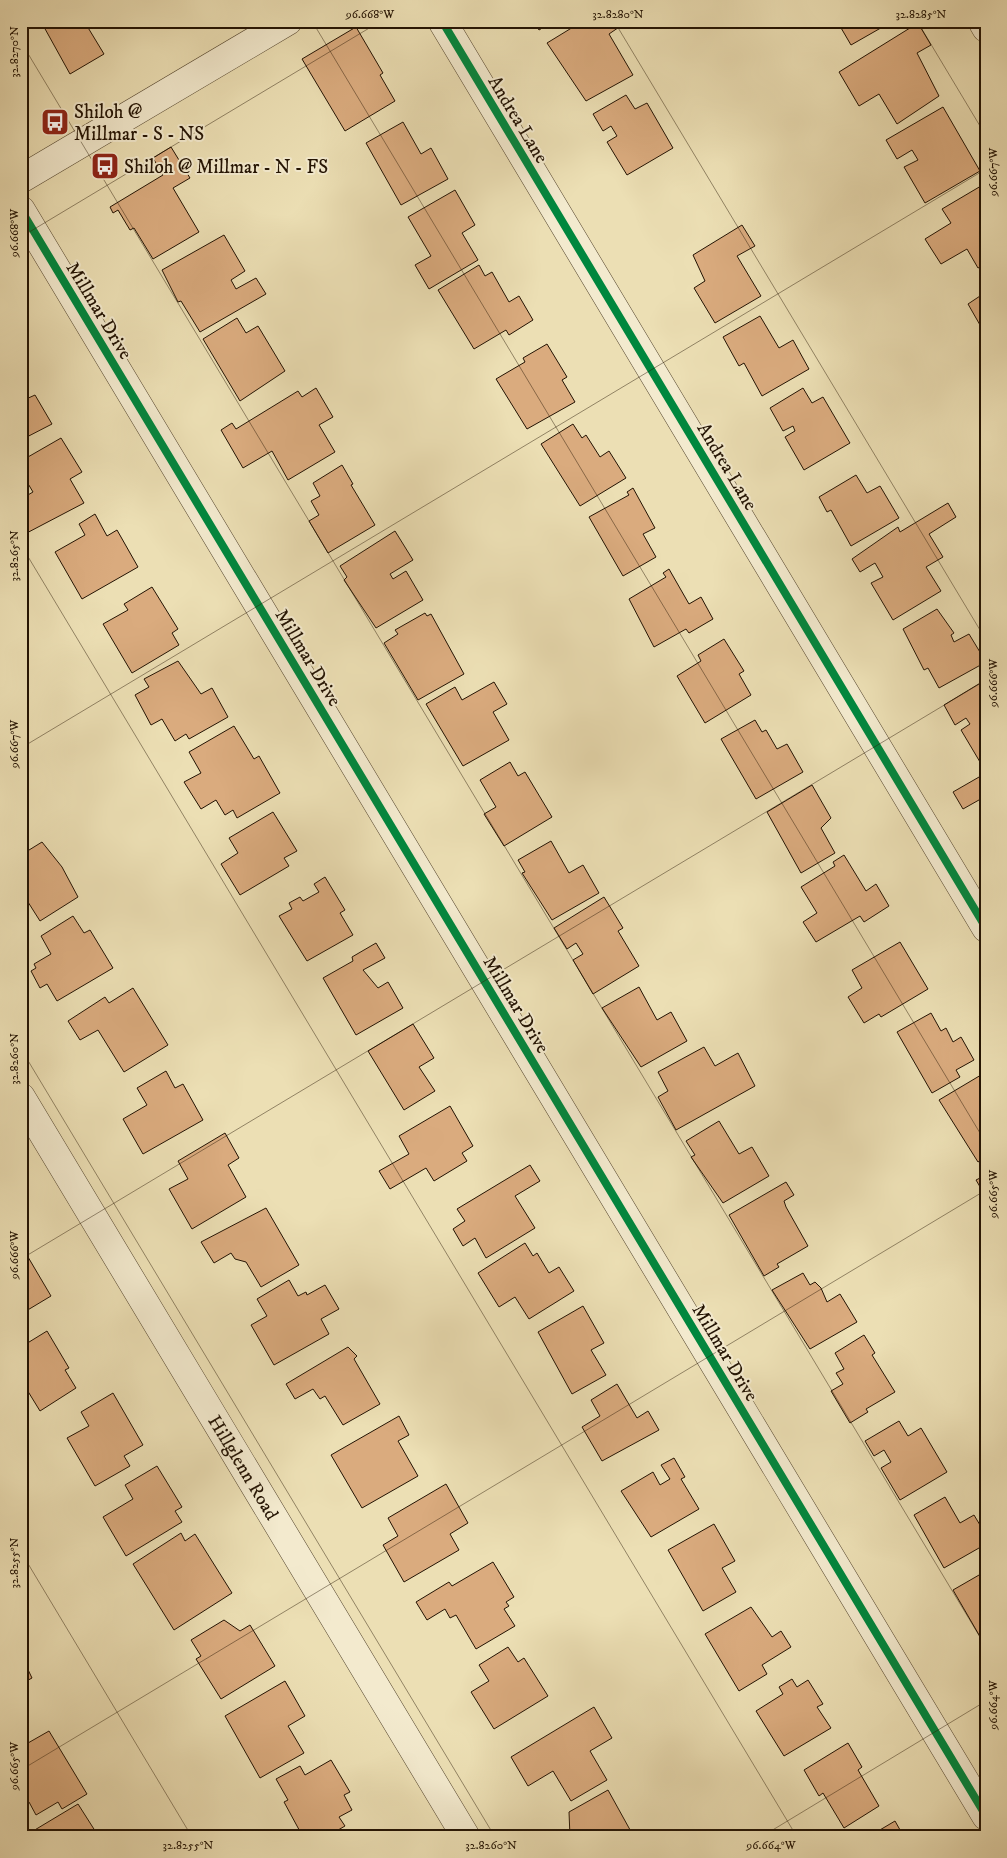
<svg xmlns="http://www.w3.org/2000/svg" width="1007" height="1858" font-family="'IM FELL DW Pica',serif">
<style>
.building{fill:#daab7e;stroke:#231303}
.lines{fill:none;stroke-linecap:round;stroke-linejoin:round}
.minor-casing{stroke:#55462f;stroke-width:29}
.minor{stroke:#f3eace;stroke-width:28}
.cycleway-casing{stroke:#f3eace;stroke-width:11}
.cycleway{stroke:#00873e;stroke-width:8}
.ticks{fill:none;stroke:#231303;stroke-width:1;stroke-opacity:0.45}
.labels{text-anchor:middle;stroke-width:4;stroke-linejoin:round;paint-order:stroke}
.poi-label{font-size:19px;fill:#231303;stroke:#f3eace;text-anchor:start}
.street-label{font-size:19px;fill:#231303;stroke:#f3eace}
.neatline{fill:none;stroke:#231303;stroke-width:2}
.ticks-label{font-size:12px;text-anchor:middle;fill:#231303}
</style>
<rect width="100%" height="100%" fill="#ecdfb4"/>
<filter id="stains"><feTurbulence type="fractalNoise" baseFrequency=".004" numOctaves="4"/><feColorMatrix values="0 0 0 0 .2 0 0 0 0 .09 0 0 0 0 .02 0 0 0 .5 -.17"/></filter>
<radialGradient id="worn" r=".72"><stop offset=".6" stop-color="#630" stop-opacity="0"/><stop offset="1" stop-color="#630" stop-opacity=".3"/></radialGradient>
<!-- building -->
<path class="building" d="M37,21H84L104,54L70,74L44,27L41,28Z
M533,21H554L539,30Z
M583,21H628L609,34L633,75L586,101L547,43Z
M837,21H884L886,25L851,45Z
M918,23L931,45L917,53L939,96L897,124L879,94L859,106L839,72Z
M356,27L383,73L380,75L395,101L345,131L302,59Z
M626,95L635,109L647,103L673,148L627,175L607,142L617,136L611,126L603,131L593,114Z
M943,107L980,171L925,203L904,167L918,160L912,150L897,159L886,140Z
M403,122L421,154L431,148L448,179L401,205L366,143Z
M171,147L190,178L173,188L199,232L153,259L134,228L130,230L118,210L113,213L110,207L163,175L153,158Z
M986,183V264L978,268L967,249L941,264L925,239L951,223L942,209Z
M455,190L475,225L462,233L478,260L429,289L415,265L431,256L408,217Z
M742,225L755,246L737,256L761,296L715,323L694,288L705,281L693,255Z
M224,235L245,271L231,280L236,289L256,278L266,294L200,332L181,301L178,302L162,270Z
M479,265L485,276L492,272L509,302L519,296L533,320L509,335L506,330L474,349L438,290Z
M986,292V322L980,325L968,304Z
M760,316L779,348L793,340L809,369L762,396L744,363L739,366L723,337Z
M237,318L246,333L258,326L285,371L240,401L203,339Z
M547,344L567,377L562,380L575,402L527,429L496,379L525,362L523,358Z
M316,388L333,417L319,425L335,452L288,480L272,451L243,468L221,430L232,423L236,429L298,391L302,397Z
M803,388L812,403L823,397L850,443L804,470L785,437L795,431L793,426L783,431L770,408Z
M21,395L24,400L35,395L52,424L21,440Z
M573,424L582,438L586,435L600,457L609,451L626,478L580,506L541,444Z
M61,438L82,472L70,479L84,503L21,536L25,542L21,544V499L33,492L21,472V461Z
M342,465L353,484L351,485L375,525L328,553L309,521L319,515L311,501L320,496L313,483Z
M856,475L867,493L880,486L899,518L851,546L831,510L827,512L819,497Z
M633,488L655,528L643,534L656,557L623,576L589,517L629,495L627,492Z
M948,503L956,517L929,534L943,557L926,567L941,591L893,620L871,583L883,577L875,563L860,572L852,559L898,527L900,532Z
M95,514L107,536L117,530L138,567L82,599L55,552L85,535L79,524Z
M395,531L413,560L390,574L393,579L406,571L423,600L376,628L344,580L347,577L340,566Z
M669,569L689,604L701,597L713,619L689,633L686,629L654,647L629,599L666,577L663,573Z
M152,587L178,629L172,633L179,645L132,673L103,624L128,610L124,604Z
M937,609L954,633L951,635L954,642L969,634L986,662L939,688L928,668L924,670L903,629Z
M425,613L427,616L431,614L464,674L418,700L384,643L398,634L395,630Z
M724,639L744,671L739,674L751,695L705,723L677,676L701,661L698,655Z
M178,661L201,694L212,688L228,717L189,739L186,734L175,741L162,719L151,725L135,695L149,687L144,679Z
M494,682L507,704L493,712L509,740L463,766L426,704L455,687L462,700Z
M982,682L986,688V759L980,762L961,730L970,724L966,718L955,725L944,705Z
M755,720L762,732L766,730L777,749L787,744L803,772L756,799L721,739Z
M234,726L254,759L259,756L280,793L237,818L233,810L225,815L216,800L201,809L184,782L201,773L189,752Z
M510,762L518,776L525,772L552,817L504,846L484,814L496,807L480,780Z
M986,773V796L963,809L953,792Z
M812,785L831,818L821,828L835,853L801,873L767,812Z
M273,812L297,851L284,858L289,866L240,895L221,864L238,853L229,838Z
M551,841L569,873L583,865L599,893L552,920L522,873L525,872L518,860Z
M42,842L62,867L78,897L40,921L21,891V855Z
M844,855L866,891L876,884L889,906L864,922L860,916L816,942L803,922L817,913L801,887L835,866L833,862Z
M325,877L345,910L340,913L353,935L307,961L279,916L292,909L289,903L300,897L303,901L319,892L314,884Z
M604,897L623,928L618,931L639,966L593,994L573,960L583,954L576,943L567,949L554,928Z
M73,916L84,933L90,930L113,968L57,1001L47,984L40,988L31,971L36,968L34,964L51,954L41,936Z
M900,942L928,989L881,1017L879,1014L864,1023L848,997L862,988L852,970Z
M376,943L385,958L363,970L378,988L388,982L403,1008L356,1035L323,978L353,961L352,957Z
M639,987L657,1020L671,1012L687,1041L641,1067L602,1008Z
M133,988L168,1045L124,1072L98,1030L80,1040L68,1021L105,997L109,1003Z
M931,1013L941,1031L946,1028L953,1042L961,1037L974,1060L956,1070L960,1077L932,1093L897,1032Z
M413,1024L434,1058L419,1067L435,1091L404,1110L368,1051Z
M704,1047L715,1066L738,1053L755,1086L676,1130L658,1097L668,1091L658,1072Z
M166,1071L175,1088L183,1084L203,1120L143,1154L123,1119L147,1105L137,1088Z
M986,1072V1157L978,1162L939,1100Z
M450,1106L473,1146L462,1153L467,1161L434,1181L426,1168L390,1189L379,1171L409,1154L399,1136Z
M719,1121L739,1154L752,1147L769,1176L723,1203L691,1157L695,1155L686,1141Z
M225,1133L239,1158L228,1165L246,1197L192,1229L169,1189L188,1179L178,1161Z
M530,1165L540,1181L515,1196L535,1228L486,1258L475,1238L463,1246L453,1229L465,1221L457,1209Z
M986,1175V1197L976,1180Z
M786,1182L794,1195L784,1201L786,1207L808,1246L777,1264L779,1267L764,1276L729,1215Z
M266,1208L299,1265L261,1287L246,1262L235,1259L231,1253L214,1263L201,1242Z
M525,1243L533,1256L537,1253L549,1273L559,1267L574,1291L529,1319L515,1297L499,1307L478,1273Z
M28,1257L51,1296L21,1314V1261Z
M803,1273L810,1285L815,1282L821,1288L827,1302L840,1294L857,1322L810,1349L772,1290Z
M289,1280L298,1296L306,1292L307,1295L325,1285L339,1309L321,1319L329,1334L274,1365L251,1325L267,1316L257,1299Z
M583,1306L604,1343L591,1350L606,1375L572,1394L538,1332Z
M47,1331L69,1368L65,1370L76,1388L40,1411L21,1380V1347Z
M864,1335L875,1353L872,1355L895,1392L866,1409L868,1412L850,1423L831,1391L843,1384L836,1373L844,1369L835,1353Z
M348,1347L357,1356L354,1359L380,1404L343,1425L325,1396L320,1399L313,1389L295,1399L286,1384Z
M617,1384L637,1418L648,1411L659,1430L602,1461L582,1427L600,1416L591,1400Z
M113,1393L143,1445L124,1456L130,1466L95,1486L67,1438L89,1426L81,1412Z
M399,1416L409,1435L398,1441L418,1476L362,1508L331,1455Z
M899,1421L908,1436L921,1428L947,1472L900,1500L881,1468L891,1462L884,1450L874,1456L865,1441Z
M674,1458L685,1477L681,1479L699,1509L651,1537L621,1491L653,1472L660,1485L670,1479L661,1465Z
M157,1466L182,1507L175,1511L182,1522L126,1556L103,1517L133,1499L125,1485Z
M446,1484L468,1523L450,1534L459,1550L404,1582L383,1545L398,1536L388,1518Z
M945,1497L960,1523L974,1515L986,1535V1544L944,1568L914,1515Z
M714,1524L735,1561L722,1568L736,1592L703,1611L668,1550Z
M181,1533L185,1541L195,1534L232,1593L174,1630L133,1564Z
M493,1562L514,1597L506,1602L509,1606L504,1609L515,1626L476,1649L456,1615L450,1618L445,1609L427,1620L416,1602L449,1582L452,1586Z
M986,1571V1647L953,1590Z
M751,1607L772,1637L781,1631L791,1647L762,1665L767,1674L739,1691L705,1634Z
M224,1620L240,1631L250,1625L275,1666L221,1699L196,1659L201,1656L191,1640Z
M508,1647L518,1662L524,1658L548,1696L494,1729L471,1692L489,1681L479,1665Z
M21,1655L32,1678L21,1684Z
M792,1679L797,1687L808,1680L823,1704L817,1707L831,1728L784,1756L756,1711L783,1694L779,1687Z
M285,1681L305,1716L288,1726L304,1753L260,1778L225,1716Z
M594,1707L612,1738L590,1751L607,1780L571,1801L553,1771L528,1786L511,1757Z
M49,1731L87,1794L62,1809L58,1802L36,1815L29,1802L24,1805L21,1800V1747Z
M848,1743L862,1767L858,1770L879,1806L844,1828L823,1793L819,1796L804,1770Z
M331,1760L350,1792L344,1795L352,1810L339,1817L345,1826L326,1837H303L284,1802L288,1800L276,1779L300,1766L305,1775Z
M608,1790L634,1837H570L569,1812Z
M78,1804L99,1837H30L28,1834Z
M895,1821L904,1837H868Z"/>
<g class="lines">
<defs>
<path id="minor" d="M442,21L986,928
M982,21L986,28
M21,179L288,21
M21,210L986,1816
M21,1097L466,1837"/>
</defs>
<!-- minor casing -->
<use href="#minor" class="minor-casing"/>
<!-- minor -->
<use href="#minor" class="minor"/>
<defs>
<path id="cycleway" d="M442,21L986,928
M21,210L986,1816"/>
</defs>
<!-- cycleway casing -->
<use href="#cycleway" class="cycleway-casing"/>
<!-- cycleway -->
<use href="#cycleway" class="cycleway"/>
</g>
<!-- ticks -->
<path class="ticks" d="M312,21L986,1143M614,21L986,640M917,21L986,136M21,42L986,1647M21,237L381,21M21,545L797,1837M21,748L986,169M21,1049L495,1837M21,1259L986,680M21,1552L192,1837M21,1770L986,1190M761,1837L986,1701"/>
<!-- icons -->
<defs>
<symbol id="bus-square" viewBox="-11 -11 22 22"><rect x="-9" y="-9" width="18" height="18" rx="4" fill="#8f2418" stroke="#f3eace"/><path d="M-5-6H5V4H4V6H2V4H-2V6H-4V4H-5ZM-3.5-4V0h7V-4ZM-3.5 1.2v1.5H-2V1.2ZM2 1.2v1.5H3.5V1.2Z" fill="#fff"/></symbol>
</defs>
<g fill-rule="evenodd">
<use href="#bus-square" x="39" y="106" width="32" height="32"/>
<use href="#bus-square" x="89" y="150" width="32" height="32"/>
</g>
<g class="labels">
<!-- poi labels -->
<g class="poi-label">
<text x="74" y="118">Shiloh @<tspan x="74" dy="22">Millmar - S - NS</tspan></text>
<text x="124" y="173">Shiloh @ Millmar - N - FS</text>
</g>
<!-- street labels -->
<g class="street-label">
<text transform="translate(519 119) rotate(59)" y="7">Andrea Lane</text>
<text transform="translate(100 310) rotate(59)" y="7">Millmar Drive</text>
<text transform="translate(728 466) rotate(59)" y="7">Andrea Lane</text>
<text transform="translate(309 657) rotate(59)" y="7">Millmar Drive</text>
<text transform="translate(517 1004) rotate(59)" y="7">Millmar Drive</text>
<text transform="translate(726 1352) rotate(59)" y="7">Millmar Drive</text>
<text transform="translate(244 1467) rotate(59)" y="7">Hillglenn Road</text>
</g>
</g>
<!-- margin -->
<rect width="1007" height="1858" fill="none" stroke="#ecdfb4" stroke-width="55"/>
<rect x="28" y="28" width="952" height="1802" class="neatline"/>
<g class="ticks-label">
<text x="370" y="18">96.668°W</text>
<text x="618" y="18">32.8280°N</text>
<text x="921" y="18">32.8285°N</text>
<text transform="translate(14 52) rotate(-90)" y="4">32.8270°N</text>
<text transform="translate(993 172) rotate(-90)" y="4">96.667°W</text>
<text transform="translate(14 233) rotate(-90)" y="4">96.668°W</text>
<text transform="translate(14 556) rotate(-90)" y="4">32.8265°N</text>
<text transform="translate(993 683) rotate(-90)" y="4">96.666°W</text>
<text transform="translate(14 744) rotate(-90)" y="4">96.667°W</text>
<text transform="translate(14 1059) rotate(-90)" y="4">32.8260°N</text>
<text transform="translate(993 1194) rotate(-90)" y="4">96.665°W</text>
<text transform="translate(14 1255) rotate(-90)" y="4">96.666°W</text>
<text transform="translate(14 1563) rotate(-90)" y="4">32.8255°N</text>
<text transform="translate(993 1705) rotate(-90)" y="4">96.664°W</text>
<text transform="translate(14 1766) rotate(-90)" y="4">96.665°W</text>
<text x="188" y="1849">32.8255°N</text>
<text x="491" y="1849">32.8260°N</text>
<text x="771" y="1849">96.664°W</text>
</g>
<rect width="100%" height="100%" filter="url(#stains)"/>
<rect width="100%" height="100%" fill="url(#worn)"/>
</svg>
